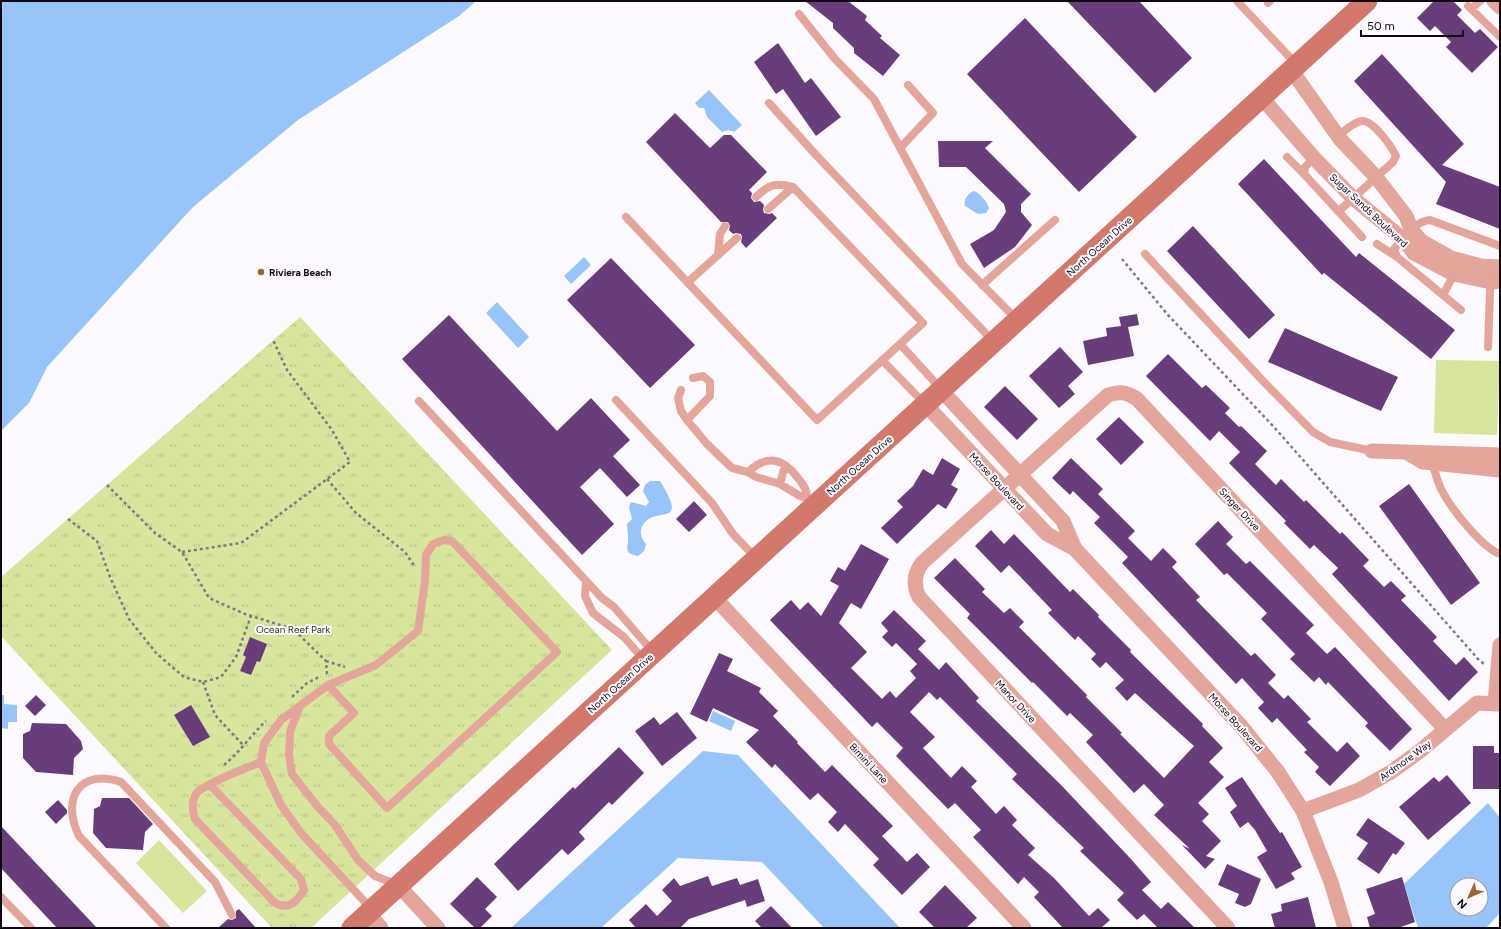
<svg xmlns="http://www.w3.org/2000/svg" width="1501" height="929" font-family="Figtree,sans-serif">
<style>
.green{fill:#d8e59d}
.park{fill:url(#park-tufts)}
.water{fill:#97c5f9;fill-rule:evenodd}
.building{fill:#673d7c}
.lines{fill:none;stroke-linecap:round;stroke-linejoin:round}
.path{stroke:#7f7a82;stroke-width:2.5;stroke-dasharray:3 3;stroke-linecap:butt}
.service{stroke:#e4a59b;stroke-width:8}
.minor{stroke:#e4a59b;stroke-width:15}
.secondary{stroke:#d3796c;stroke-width:21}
.poi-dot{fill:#a3632d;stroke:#fcf9ff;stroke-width:1.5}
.labels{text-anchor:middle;stroke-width:4;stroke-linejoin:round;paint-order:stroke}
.street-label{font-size:10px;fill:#0f0812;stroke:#fcf9ff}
.poi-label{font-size:10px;font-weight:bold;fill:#0f0812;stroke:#fcf9ff;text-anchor:start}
.park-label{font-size:10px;fill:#323713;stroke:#fcf9ff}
</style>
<defs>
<pattern id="park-tufts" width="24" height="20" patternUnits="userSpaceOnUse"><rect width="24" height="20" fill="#d8e59d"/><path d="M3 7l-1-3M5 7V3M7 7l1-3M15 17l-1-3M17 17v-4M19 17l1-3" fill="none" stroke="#b8c386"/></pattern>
</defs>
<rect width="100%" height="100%" fill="#fcf9ff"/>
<!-- green -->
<path class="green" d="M1436,360L1500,361L1497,435L1434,433Z
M159,840L207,891L183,913L136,863Z"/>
<!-- park -->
<path class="park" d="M300,317L612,650L311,928H272L1,636V577Z"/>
<!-- water -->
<path class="water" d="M1,1H476L459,16L298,120L193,207L47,367L29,403L1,431Z
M709,90L742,125L734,132L728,130L722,132L707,117L704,108H699L695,103Z
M974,191C981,194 987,202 989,208L986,213L978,214L965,206C963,200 968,193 974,191Z
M584,257L591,265L571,284L564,276Z
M497,302L529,337L518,348L486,313Z
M650,481H660C691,531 653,503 642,527C639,534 642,539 646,544L644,551L638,556C622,553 629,547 628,537C628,532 627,529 627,524L632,519L629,507L631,502L646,506L649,502L643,491L645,485Z
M1,695H4V704L17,705V722H8V729L1,728Z
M713,711L735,721L731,731L709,721Z
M703,751L738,755L900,928H824L762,862L678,858L601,928H511Z
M1488,803L1500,818V913L1486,928H1418L1404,884ZM1457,885H1481V909H1457Z"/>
<!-- building -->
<path class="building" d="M805,1H848L867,16L865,20L882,36L880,38L900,55L883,76L854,53V48L833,28V23Z
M1067,1H1139L1192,58L1155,93Z
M1434,1H1453L1462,10L1457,15L1475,33L1480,29L1498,47L1472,73L1446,47L1451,42L1435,26L1430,31L1417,18Z
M1025,18L1137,137L1079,192L967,74Z
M778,43L805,83L811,78L841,117L816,136L783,89L776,94L754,62Z
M1382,54L1464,144L1442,165L1500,187V229L1436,204L1446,182L1354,81Z
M675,113L710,148L724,135H731L767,172L749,190L752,193L751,198L754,202L760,201L764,205L763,210L764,213L769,214L772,213L777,218L746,248L741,242L742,237L741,234L736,233L733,234L729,230L730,226L728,222H721L646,142Z
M938,141H993L985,148L1031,194L1021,204V212L1032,225L1015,247L984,268L970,244L994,230L1006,212L1004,204L966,167H939Z
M1264,159L1356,257L1359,253L1455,330L1431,359L1324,273L1322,275L1238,184Z
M1193,226L1275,315L1249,339L1167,251Z
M611,258L695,345L650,388L567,300Z
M1137,314L1139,325L1128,327L1134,356L1088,365L1083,341L1107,336L1106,328L1121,326L1119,317Z
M449,315L557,431L591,398L630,440L613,456L640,485L627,497L600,468L580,487L614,524L582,555L402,359Z
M1285,328L1398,377L1381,411L1268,362Z
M1060,347L1083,372L1068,386L1075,394L1059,408L1029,376Z
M1168,354L1202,388L1206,385L1230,408L1225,413L1239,427L1241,426L1267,451L1255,464L1276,485L1281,479L1304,502L1306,500L1340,534L1342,532L1369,560L1363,566L1384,587L1391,581L1406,596L1401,600L1437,637L1433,641L1456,665L1464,657L1478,672L1449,701L1332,574L1338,568L1314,545L1310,549L1284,523L1286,521L1229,463L1240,452L1219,431L1210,441L1146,376Z
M1005,386L1038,419L1017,440L984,407Z
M1119,417L1144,442L1121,465L1096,439Z
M942,458L960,469L951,485L958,489L946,509L938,504L897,544L881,528L903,507L897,501L913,486L923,469L933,475Z
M1071,458L1103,489L1098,494L1135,531L1128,538L1151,561L1163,548L1177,562L1172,567L1200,597L1196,600L1251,656L1255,653L1276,675L1268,683L1284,699L1288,695L1311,719L1307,722L1337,752L1347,742L1360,756L1330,786L1315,772L1319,767L1304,752L1307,750L1277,718L1272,723L1258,708L1264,702L1242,678L1236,684L1122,563L1128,557L1094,523L1100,517L1073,491L1070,495L1052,478Z
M1409,484L1480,583L1451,605L1379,506Z
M694,501L707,515L689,532L676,519Z
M1218,521L1233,537L1226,544L1246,564L1250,561L1314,625L1306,633L1327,654L1335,647L1412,729L1390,751L1365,726L1368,723L1328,682L1326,685L1319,677L1314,682L1290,659L1295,654L1261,619L1267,613L1227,573L1224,575L1195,544Z
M991,530L1004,544L1014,534L1070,592L1073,589L1099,615L1098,617L1131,650L1130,652L1203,724L1202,726L1223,748L1209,762L1224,777L1198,803L1209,814L1202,821L1221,841L1206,856L1215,859L1205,869L1182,845L1190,849L1154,815L1164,805L1144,784L1134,793L1086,742L1093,735L1070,713L1067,716L1033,682L1032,683L967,618L970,614L934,578L955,558L985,589L982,592L1004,613L1010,608L1024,622L1019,627L1087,695L1086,697L1122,733L1120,734L1164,778L1194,746L1135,693L1127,701L1115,688L1124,680L1106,662L1100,668L1091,659L1096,654L1078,636L1075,640L1048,613L1052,610L1009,565L1001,573L975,546Z
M861,544L889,559L861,609L851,603L839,623L867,652L851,668L882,699L890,691L896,698L916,678L910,671L917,664L896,643L892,647L882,637L888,631L881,623L894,610L926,641L918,649L939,670L946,662L979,698L976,701L1062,786L1130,858L1151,882L1142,890L1161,909L1168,902L1195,928H1158L1144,914L1137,920L1117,900L1124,893L1080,851L1084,848L1012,779L1017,774L940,697L937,700L929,692L910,712L935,737L923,748L951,778L962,766L977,781L971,787L996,814L1004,806L1017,820L1012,825L1035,848L1028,855L1054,878L1089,916L1098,908L1110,920L1101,928H1063L1034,897L1039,892L1024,877L1018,884L973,837L981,830L955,803L948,809L896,756L903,748L877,722L872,727L770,620L791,600L800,610L808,602L821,616L839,586L830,581L838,567L845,571Z
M250,637L267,644L260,662L257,661L251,675L240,671L246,657L243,655Z
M719,653L733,659L727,671L761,688L759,692L778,711L773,716L798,742L797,743L825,772L832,765L893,826L882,836L907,862L917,853L930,867L902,895L873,865L879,859L845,824L838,832L828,822L837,812L818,793L810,800L775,764L772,768L746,742L759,730L713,708L707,722L690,714Z
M36,695L46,705L35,716L25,706Z
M191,705L210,737L193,746L174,715Z
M677,712L697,738L662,766L635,731L654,717L660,725Z
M32,723L66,724L81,741L83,749L74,758L73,775L36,772L23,758V734L30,731Z
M1473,746H1494V753H1500V789H1473Z
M619,747L644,773L612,805L609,802L579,832L585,839L568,855L562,849L518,891L494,864L573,787L575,789Z
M1447,775L1471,803L1428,840L1399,807L1434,777L1439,782Z
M1242,777L1280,833L1282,832L1302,867L1291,873L1295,879L1276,889L1257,857L1267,851L1255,830L1248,822L1240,828L1230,812L1237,806L1225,788Z
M102,798H129L153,824L145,832L143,850L106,848L93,833L94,809L100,806Z
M58,800L67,810V813L56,824L45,812Z
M1368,818L1405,843L1396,855L1393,853L1379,874L1357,859L1368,843L1356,835Z
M1,826L97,928H57L1,868Z
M1227,864L1261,879L1251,904L1245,907L1235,903L1239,894L1218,885Z
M708,876L712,886L737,878L740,885L758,879L765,901L747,907L745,900L689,919L680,928H636L629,920L646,904L657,916L672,901L662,890L674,878L680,886Z
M477,877L497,897L485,909L492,916L480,928H475L450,904Z
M1402,877L1415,922L1398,928H1370L1367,917L1375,914L1366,889Z
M945,885L977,918L966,928H935L919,912Z
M1308,897L1316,928H1275L1271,914L1282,911L1281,904Z
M771,906L792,928H762L755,921Z
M239,909L256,928H218L228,919L232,920L236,918V911Z"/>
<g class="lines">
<!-- path -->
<path class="path" d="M1122,259L1167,314L1274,427L1478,659L1484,664
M327,479L356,513L405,552L415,567
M107,485L155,533L182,552L209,598L245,614L293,629L326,661L327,675
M68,519L97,541L110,577L129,619L157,654L184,677L203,682L221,677L236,657L251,616
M182,552L241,543L350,462L332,430L287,370L273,340
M326,661L345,667
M203,682L215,715L243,745
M292,697L307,683L321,676
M224,765C240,752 251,735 266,721"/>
<!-- service -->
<path class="service" d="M1237,1L1297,65
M1268,3L1270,1
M1468,6L1500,37
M1471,9L1480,1
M799,14L835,59L874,99L962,264L1017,320
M769,103L816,155L993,341
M1338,136C1345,131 1353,122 1362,121C1373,120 1392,147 1396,156L1393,162L1339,211
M900,148L933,113L908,85
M1287,157L1304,174
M1314,158L1305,167L1304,174L1362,237
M768,209L793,187
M626,217L817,420L923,323L793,187C776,182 768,185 756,197
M1377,244L1397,257
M1145,254L1263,381L1313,432L1330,442L1372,451
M718,255L720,234L725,226
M688,282L737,238
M982,285L1055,220
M1443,295L1454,274
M1461,310L1397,257L1394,249C1405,237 1413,222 1430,220L1500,246
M900,344L941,389
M1488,347L1491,266
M882,360L925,404
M681,390L678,398L681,411L687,420L707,444L732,468L748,472L756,477L780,484L800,496L807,498L814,505
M616,400L712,503L733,534L756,558
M419,401L602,598L614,607L653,652
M687,420L710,396V382L703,376L693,378
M1432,462C1435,471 1437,481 1441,489C1450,507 1481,547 1500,554
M748,472C767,454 783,458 798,478C803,485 807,489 807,498
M780,484L785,465
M586,581L585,596L593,613L624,637L644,660
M328,685L354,713L329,736V744L387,808L557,652L452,541L444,540L433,544L426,555L425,581L418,631L376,665L328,685L281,720L264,743L261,762L281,805L301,833L365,902L367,913
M300,706L290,732L289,755L292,774L318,807L335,825L358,860L375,876L398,885
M210,785L301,879L304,890C297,902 287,911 274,902L195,819C192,810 191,802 196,794C203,784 247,768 261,762
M1,897L31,928
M166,928L79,836C61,799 79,768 121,782L215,882L232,915"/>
<!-- minor -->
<path class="minor" d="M1494,1L1500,7
M1292,71L1340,139L1376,177L1406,216L1411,229L1421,241L1451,258L1481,266L1500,267
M1262,98L1314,158L1353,198L1403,239L1414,253L1454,274L1491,282L1500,281
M941,390L1063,521L1075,549L1241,726L1278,772L1303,811L1331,882L1345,928
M925,404L1047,534L1075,549
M1372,451L1500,455
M1406,452L1423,462L1500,470
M714,597L1024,928
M1495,704L1500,645
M1303,811L1359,790L1391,772L1420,751L1477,703L1500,704
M398,885L438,928
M368,913L381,928
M1228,928L919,597C913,585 914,574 922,563L1108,395C1120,391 1126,392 1137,399L1445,729"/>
<!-- secondary -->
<path class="secondary" d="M352,928L1367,1"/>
</g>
<!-- markers -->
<circle class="poi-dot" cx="261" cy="272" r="4"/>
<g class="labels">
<!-- street labels -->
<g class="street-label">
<text transform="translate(1369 210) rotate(43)" y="4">Sugar Sands Boulevard</text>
<text transform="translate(1099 246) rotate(-42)" y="4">North Ocean Drive</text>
<text transform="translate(859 465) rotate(-42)" y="4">North Ocean Drive</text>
<text transform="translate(997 481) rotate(47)" y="4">Morse Boulevard</text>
<text transform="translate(1240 509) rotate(47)" y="4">Singer Drive</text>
<text transform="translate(620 683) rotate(-42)" y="4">North Ocean Drive</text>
<text transform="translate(1016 701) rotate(47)" y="4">Manor Drive</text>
<text transform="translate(1236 722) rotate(48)" y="4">Morse Boulevard</text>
<text transform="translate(1405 760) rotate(-36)" y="4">Ardmore Way</text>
<text transform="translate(869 763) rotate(47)" y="4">Bimini Lane</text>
</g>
<!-- poi labels -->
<g class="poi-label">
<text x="269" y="276">Riviera Beach</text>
</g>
<!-- park labels -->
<g class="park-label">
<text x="293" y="633">Ocean Reef Park</text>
</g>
</g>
<!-- border -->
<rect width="1501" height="929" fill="none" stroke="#0f0812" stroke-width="4"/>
<!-- north arrow -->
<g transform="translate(1469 897) rotate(225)"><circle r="19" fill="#fcf9ff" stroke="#9d99a0"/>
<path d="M0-3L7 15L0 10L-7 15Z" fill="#a3632d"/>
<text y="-6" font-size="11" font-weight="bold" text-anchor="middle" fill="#0f0812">N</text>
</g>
<!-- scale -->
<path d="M1361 30v6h102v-6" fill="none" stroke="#0f0812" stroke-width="2"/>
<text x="1367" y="30" font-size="12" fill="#0f0812" stroke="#fcf9ff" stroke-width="3" paint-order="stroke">50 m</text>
</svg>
